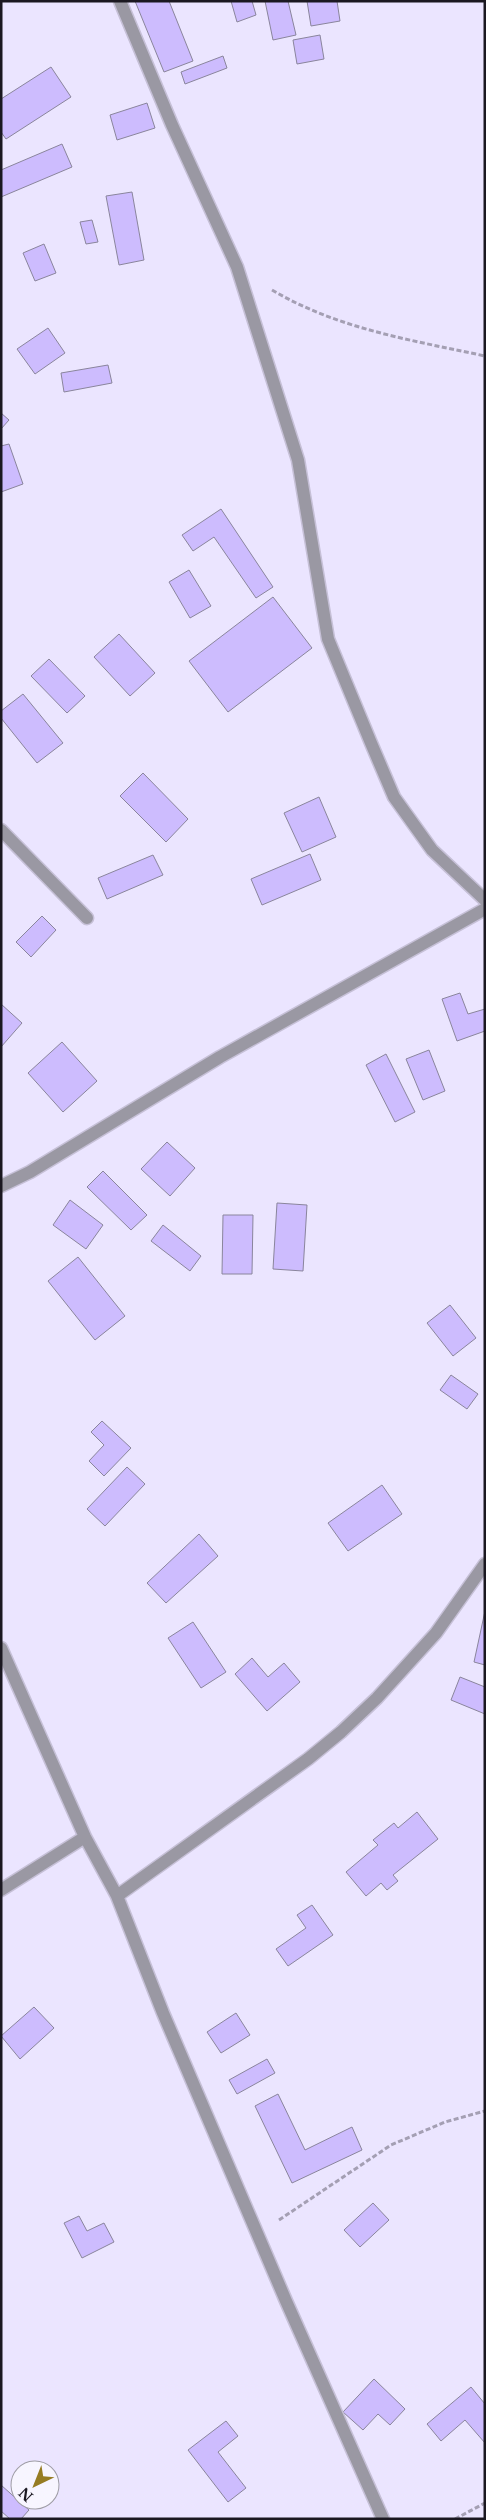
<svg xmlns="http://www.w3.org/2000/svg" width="486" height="2520" font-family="'Libre Baskerville',serif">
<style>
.building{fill:#cdbcfe;stroke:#8a859c}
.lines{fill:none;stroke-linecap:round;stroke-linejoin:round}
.street-casing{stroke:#c6c0d7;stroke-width:15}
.path{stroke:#a49fb3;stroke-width:3;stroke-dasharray:5 2.5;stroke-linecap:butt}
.street{stroke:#9a98a3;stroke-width:12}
</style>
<rect width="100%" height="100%" fill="#ebe5ff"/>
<!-- building -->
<path class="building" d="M135,1H169L193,61L164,72Z
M231,1H252L256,15L237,22Z
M265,1H288L296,35L273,40Z
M307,1H337L340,21L311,26Z
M320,35L324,59L297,64L293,40Z
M223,56L227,68L185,84L181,72Z
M51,67L71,97L6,139L1,132V99Z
M147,103L155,128L117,140L110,115Z
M62,144L72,167L1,197V170Z
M132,192L144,260L119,265L106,196Z
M92,220L98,242L86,244L80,222Z
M44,244L56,273L35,281L23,253Z
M48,328L65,353L35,374L17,349Z
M108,365L112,383L64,392L61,373Z
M1,413L9,420L1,429Z
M9,444L23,484L1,492V446Z
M221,509L273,587L256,598L214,537L193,551L182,535Z
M189,570L211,606L190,618L169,582Z
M273,597L312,648L228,712L189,661Z
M119,634L155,673L130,696L94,657Z
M49,659L85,696L67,713L31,676Z
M23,694L63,743L37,763L1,718V711Z
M143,773L188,819L166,842L120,796Z
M319,797L336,837L302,852L284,813Z
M310,854L321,880L262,905L251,879Z
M153,855L163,875L107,899L98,878Z
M42,916L56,930L31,957L16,942Z
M460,993L468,1014L485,1009V1031L457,1041L442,999Z
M1,1004L22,1023L1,1047Z
M62,1042L97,1081L63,1112L28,1073Z
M429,1050L445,1091L423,1100L406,1059Z
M386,1054L415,1112L395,1122L366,1065Z
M167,1142L195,1168L170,1196L141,1169Z
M103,1171L147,1215L131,1230L87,1187Z
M70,1200L103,1225L86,1249L53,1225Z
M277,1203L307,1205L303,1271L273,1269Z
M223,1215H253L252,1274H222Z
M163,1225L201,1256L190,1271L151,1241Z
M78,1257L125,1316L95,1340L48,1281Z
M450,1305L476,1338L453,1356L427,1323Z
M451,1375L478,1394L467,1409L440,1390Z
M102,1421L131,1448L104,1476L89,1461L104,1445L91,1432Z
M127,1467L145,1484L105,1526L87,1509Z
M382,1485L402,1514L348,1551L328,1523Z
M199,1534L218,1556L166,1603L147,1583Z
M485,1611V1665L474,1662Z
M193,1622L226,1672L201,1688L168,1638Z
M252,1658L268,1677L284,1663L300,1682L267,1711L235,1674Z
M460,1677L485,1687V1714L451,1700Z
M417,1812L438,1839L393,1875L398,1881L387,1890L381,1883L366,1896L346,1872L378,1845L373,1840L394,1823L398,1828Z
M312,1905L333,1935L288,1966L276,1949L306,1928L297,1915Z
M34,2007L54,2028L20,2059L1,2036Z
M236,2013L250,2035L221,2053L207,2032Z
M267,2059L275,2073L237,2094L229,2080Z
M278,2094L305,2150L352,2127L362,2150L292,2183L255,2106Z
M373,2203L389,2220L360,2247L344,2230Z
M79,2216L87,2231L104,2223L114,2242L82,2258L64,2223Z
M374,2379L405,2409L390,2425L378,2414L363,2430L343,2412Z
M471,2387L485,2404V2443L465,2420L441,2441L427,2424Z
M226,2421L238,2436L218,2452L246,2488L228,2502L188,2450Z
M1,2485L29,2510L21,2519H10L1,2511Z"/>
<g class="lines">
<defs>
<path id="street" d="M120,1L172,125L237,267L298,460L328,639L371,743L394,797L432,850L485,900
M1,830L87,918
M1,1186L30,1172L220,1057L485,909
M1,1648L85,1837L117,1896L163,2013L286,2301L383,2519
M1,1890L85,1837
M117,1896L308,1759L341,1732L377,1698L436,1633L485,1564"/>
</defs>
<!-- street casing -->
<use href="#street" class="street-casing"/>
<!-- path -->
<path class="path" d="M272,290C338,329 411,340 485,356
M279,2220L391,2145L445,2122L485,2111
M455,2519L485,2503"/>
<!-- street -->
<use href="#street" class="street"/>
</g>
<!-- border -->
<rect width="486" height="2520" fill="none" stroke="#1b1821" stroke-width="5"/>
<!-- north arrow -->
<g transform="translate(35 2485) rotate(223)"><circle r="24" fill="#f7f5ff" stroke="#9f9da6"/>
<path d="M0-4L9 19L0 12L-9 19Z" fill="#967c23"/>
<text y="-8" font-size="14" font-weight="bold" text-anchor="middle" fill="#1b1821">N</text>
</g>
</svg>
